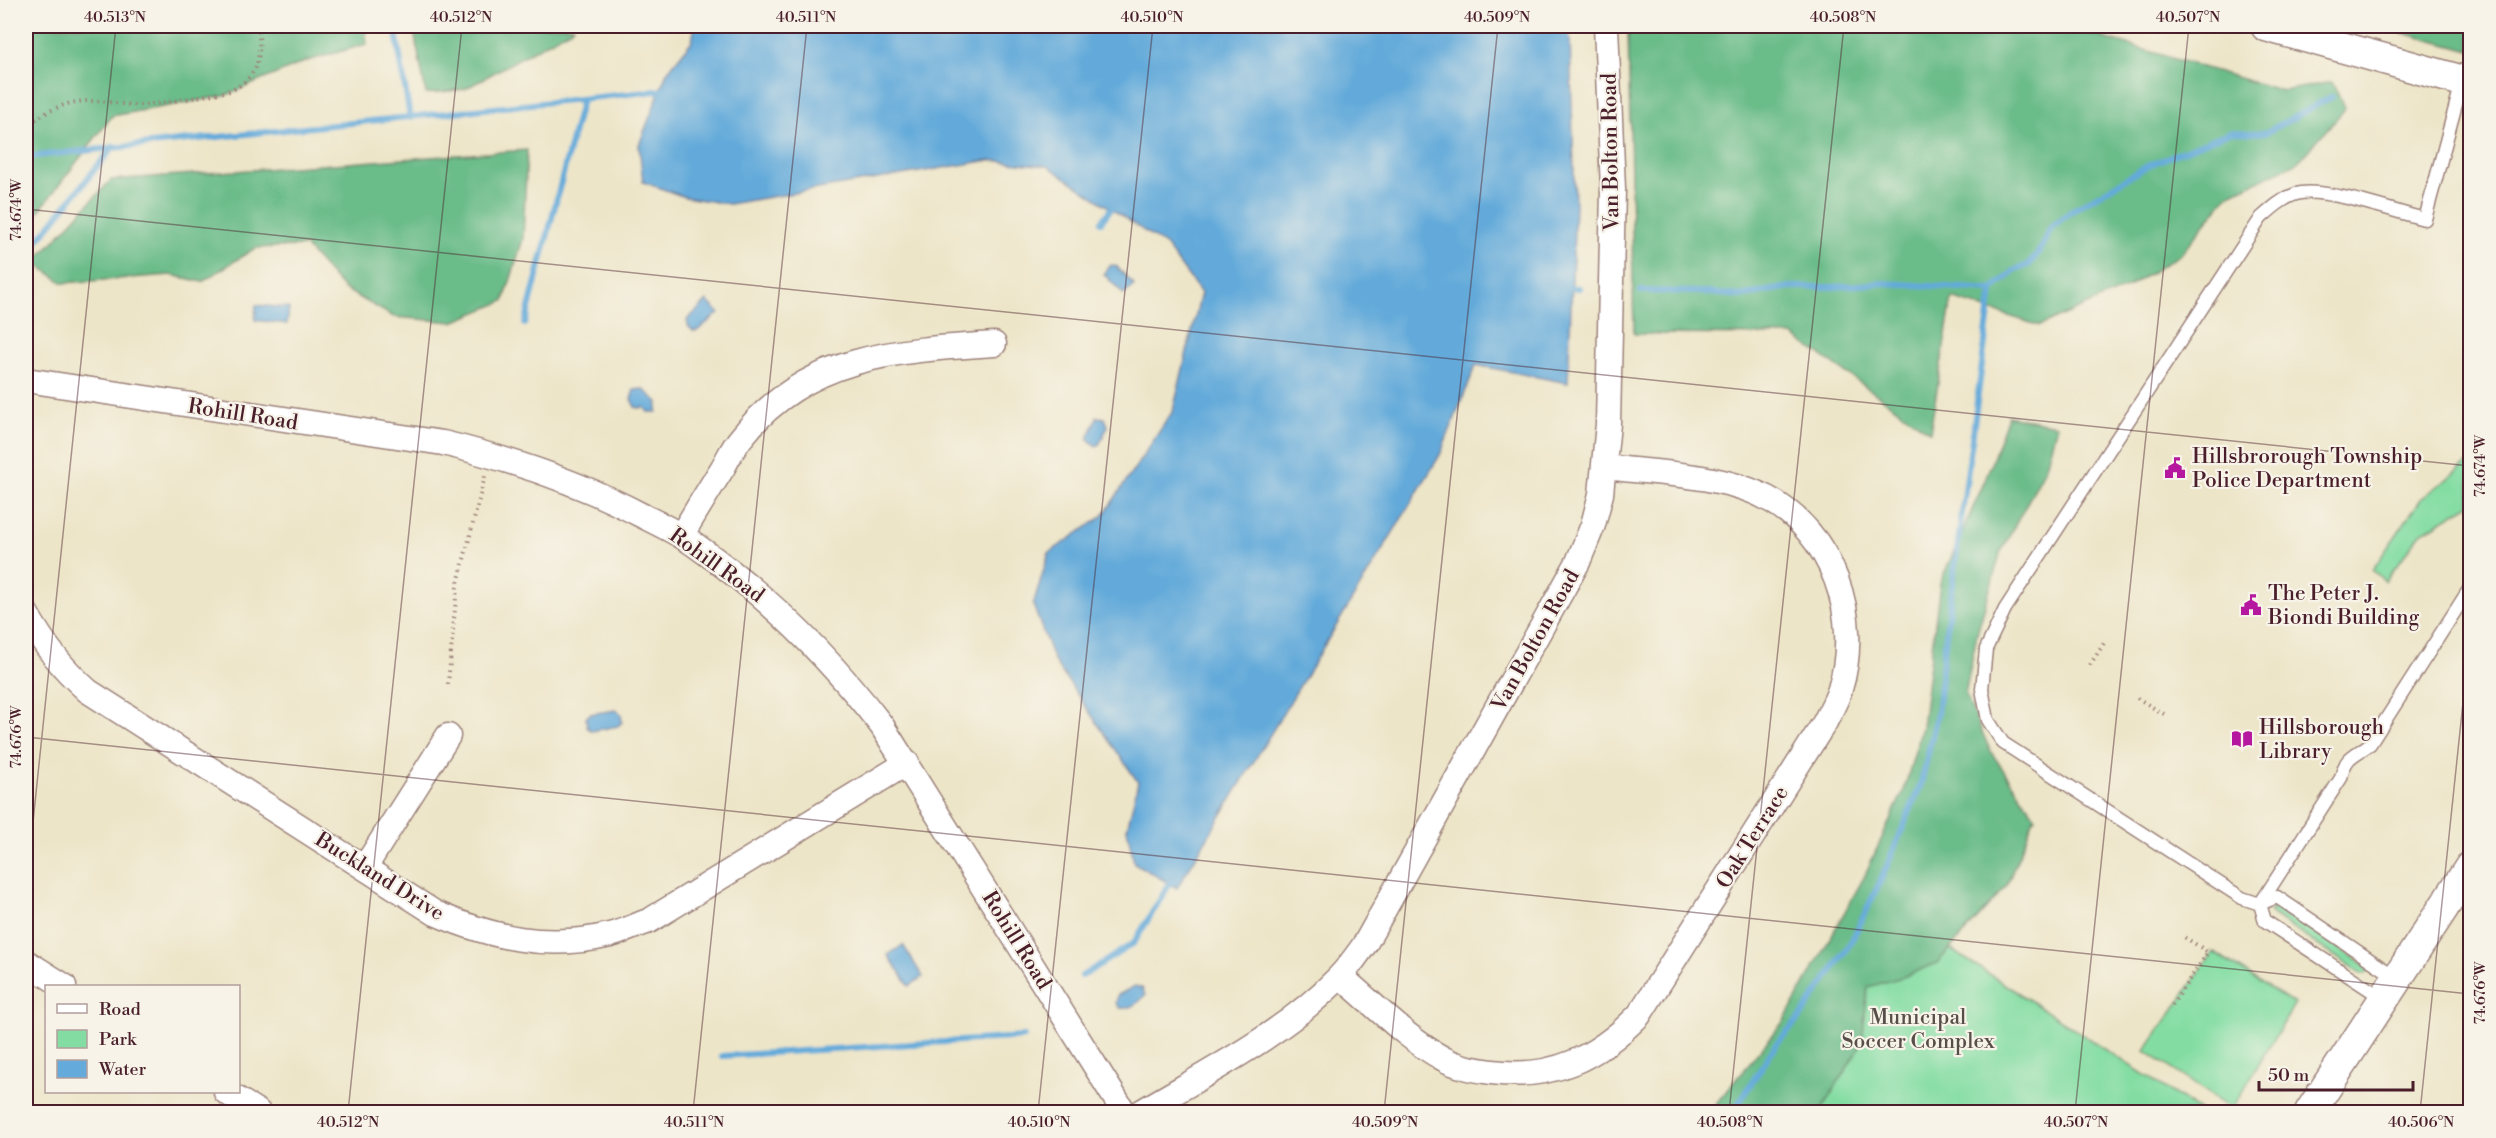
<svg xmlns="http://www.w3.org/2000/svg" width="2496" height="1138" font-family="'Libre Bodoni',serif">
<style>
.green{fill:#83dda3;stroke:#667e67;stroke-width:1.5}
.forest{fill:#6abc89;stroke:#5a6e5a;stroke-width:1.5}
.water{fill:#64aada;stroke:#576482;stroke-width:1.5}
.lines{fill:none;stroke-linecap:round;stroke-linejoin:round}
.stream{stroke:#64aada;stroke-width:6}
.service-casing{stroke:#9c827a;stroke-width:15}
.minor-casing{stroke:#9c827a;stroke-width:27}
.tertiary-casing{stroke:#9c827a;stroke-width:33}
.path{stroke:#9c827a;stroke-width:4;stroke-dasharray:1.5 4.5;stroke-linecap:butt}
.service{stroke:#fff;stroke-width:12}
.minor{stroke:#fff;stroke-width:24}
.tertiary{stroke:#fff;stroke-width:30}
.ticks{fill:none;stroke:#4a1f2b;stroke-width:1.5;stroke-opacity:0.45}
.labels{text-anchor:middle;stroke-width:4.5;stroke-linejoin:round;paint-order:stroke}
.street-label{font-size:21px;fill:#4a1f2b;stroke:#f7f3e8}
.poi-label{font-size:21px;fill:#4a1f2b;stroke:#f7f3e8;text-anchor:start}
.park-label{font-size:21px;fill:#584e49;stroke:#f7f3e8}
.neatline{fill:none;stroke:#4a1f2b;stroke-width:2}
.ticks-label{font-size:15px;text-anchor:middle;fill:#4a1f2b}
</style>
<rect width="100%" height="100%" fill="#f7f3e8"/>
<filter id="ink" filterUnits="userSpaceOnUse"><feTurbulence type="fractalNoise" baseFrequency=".0167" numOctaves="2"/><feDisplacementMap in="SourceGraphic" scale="12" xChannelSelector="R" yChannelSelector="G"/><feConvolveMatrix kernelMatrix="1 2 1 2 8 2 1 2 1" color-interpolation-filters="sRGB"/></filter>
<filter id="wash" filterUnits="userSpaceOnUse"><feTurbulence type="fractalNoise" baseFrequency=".008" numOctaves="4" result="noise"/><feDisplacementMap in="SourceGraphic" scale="24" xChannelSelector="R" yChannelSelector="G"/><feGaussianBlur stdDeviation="1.35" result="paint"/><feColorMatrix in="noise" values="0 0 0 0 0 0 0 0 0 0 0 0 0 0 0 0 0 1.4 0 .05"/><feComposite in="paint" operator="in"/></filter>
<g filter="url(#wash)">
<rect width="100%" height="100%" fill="#ede5c8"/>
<!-- green -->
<path class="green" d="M2469,462L2470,504L2421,533L2385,581L2372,570L2421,499Z
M2276,907L2367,966V973L2362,974L2272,915L2270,909Z
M1890,910L2202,1112H1774Z
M2213,952L2295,1004L2232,1109L2145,1051Z"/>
<!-- forest -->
<path class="forest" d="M26,26H365L367,44L307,61L224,96L112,116L26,228Z
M413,26H574L572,29L465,89L426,94Z
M1628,26H2064L2283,91L2332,82L2345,109L2298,162L2228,195L2181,254L2128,287L2040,326L1952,298L1930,432L1792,335L1634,334Z
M2377,26H2470V51Z
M527,150L523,239L504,301L453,322L394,317L344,289L305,246L255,248L202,282L171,275L63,283L34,262L111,180Z
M2008,416L2057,425L2046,467L2000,554L1977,634L1965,694L1991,752L2035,816L2006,887L1937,963L1903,977L1868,987L1862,1043L1820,1112H1709L1784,1021L1863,879L1904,790L1922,727L1940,583L1986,478Z"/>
<!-- water -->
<path class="water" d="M695,26H1566L1570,38L1575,205L1568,383L1476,365L1440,455L1177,888L1134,863L1127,829L1138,782L1054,661L1033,605L1049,553L1103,516L1173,411L1201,293L1166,246L1048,166L990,160L729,204L685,197L643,182L639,145L667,72L692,41Z
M1111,265L1116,266L1134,285L1124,295L1104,274Z
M707,301L719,313L697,331H693L688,326L687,320Z
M256,305L289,308L287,324L255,320Z
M643,389L658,402L657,412H648L644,407L640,408L635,407L631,399L634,390Z
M1097,417L1105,418L1108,426L1099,445L1096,446L1088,439Z
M616,710L621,714L622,722L618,726L592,731L587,727L586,718L590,714Z
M903,945L923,977L909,986L888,955Z
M1135,986L1142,988L1145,995C1141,1002 1128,1010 1120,1008L1116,1003L1118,995Z"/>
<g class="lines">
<!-- stream -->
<path class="stream" d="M395,26L410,117
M26,157L666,90
M1101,222L1115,203
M26,255L113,147
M1563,287L1579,288
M1641,291L1699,292L1740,296L1790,287H1834L1884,283L1992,290
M525,324L582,99
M1082,976L1134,943L1173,878
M722,1056L1024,1037
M1733,1112L1777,1043L1803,1014L1851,942L1881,880L1921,784L1937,714L1947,625L1992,290L2014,271L2030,264L2044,244L2051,227L2076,208L2149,165L2230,132L2265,133L2331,97"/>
</g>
</g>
<g filter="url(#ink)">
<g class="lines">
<defs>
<path id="service" d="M2260,904L2341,778C2346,755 2353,757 2370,744L2470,588
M2260,904L2265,921L2384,999
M2397,978L2277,897L2260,904L2242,898L2003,743L1988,720L1982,689L1986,649L2005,609L2261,218C2271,209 2283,198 2296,194C2323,186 2395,212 2425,219L2462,82"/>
<path id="minor" d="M26,380L443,443C513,460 579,482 643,516C661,525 681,534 698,547C769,597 829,657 882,726L1124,1112
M681,536C695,513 708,491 722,469C728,459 733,447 741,438C805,355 898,350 994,344
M26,613C44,645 61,667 88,691L435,913C493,938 547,950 610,935C623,932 636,925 649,921L907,763
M365,867L448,736
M26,962L64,986
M1340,976C1374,1004 1405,1038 1444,1059C1458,1067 1476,1070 1492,1072C1552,1080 1597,1058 1639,1015L1825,722C1830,711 1837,700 1840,689C1862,618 1833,532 1765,497C1721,474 1654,473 1605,467
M226,1092L258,1112
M1141,1112C1208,1072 1284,1034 1339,977C1349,967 1357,955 1365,944L1578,562L1593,525L1601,494L1608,424L1613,189L1606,26"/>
<path id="tertiary" d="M2266,26L2470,83
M2310,1112L2470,867"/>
</defs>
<!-- service casing -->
<use href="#service" class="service-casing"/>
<!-- minor casing -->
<use href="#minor" class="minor-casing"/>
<!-- tertiary casing -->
<use href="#tertiary" class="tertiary-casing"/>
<!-- path -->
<path class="path" d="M26,127C45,111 67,100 93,101C110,101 126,106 143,105C172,102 201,96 230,91C259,77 262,56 258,26
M2090,665L2106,640
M448,684L457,587L485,476
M2137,698L2164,714
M2172,1005L2208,952L2181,935"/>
<!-- service -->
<use href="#service" class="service"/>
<!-- minor -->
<use href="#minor" class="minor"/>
<!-- tertiary -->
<use href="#tertiary" class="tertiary"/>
</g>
</g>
<!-- ticks -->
<path class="ticks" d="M26,209L2470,466M26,737L2470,994M26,889L116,26M348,1112L462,26M693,1112L807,26M1038,1112L1153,26M1384,1112L1498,26M1729,1112L1844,26M2075,1112L2189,26M2420,1112L2470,636"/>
<!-- icons -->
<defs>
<symbol id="civic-bare" viewBox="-9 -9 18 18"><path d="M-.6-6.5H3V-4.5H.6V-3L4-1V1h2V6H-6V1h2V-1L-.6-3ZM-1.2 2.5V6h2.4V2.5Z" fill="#b5179e" stroke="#f7f3e8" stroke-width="2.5" paint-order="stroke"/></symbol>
<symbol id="library-bare" viewBox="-9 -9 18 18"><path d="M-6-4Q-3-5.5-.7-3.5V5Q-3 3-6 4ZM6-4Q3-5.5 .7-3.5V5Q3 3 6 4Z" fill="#b5179e" stroke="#f7f3e8" stroke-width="2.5" paint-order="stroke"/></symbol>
</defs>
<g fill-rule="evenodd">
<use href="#civic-bare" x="2160" y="453" width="30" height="30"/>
<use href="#civic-bare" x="2236" y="590" width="30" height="30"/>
<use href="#library-bare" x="2227" y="724" width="30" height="30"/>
</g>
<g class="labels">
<!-- street labels -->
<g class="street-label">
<text transform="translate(1610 152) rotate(-91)" y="7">Van Bolton Road</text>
<text transform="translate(243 414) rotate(9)" y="7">Rohill Road</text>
<text transform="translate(717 565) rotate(36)" y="7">Rohill Road</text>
<text transform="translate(1535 640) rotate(-61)" y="7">Van Bolton Road</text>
<text transform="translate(1752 837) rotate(-58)" y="7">Oak Terrace</text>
<text transform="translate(380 876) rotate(32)" y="7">Buckland Drive</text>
<text transform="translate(1017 940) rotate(58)" y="7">Rohill Road</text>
</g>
<!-- poi labels -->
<g class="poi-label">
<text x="2192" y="463">Hillsbrorough Township<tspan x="2192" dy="24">Police Department</tspan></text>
<text x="2268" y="600">The Peter J.<tspan x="2268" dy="24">Biondi Building</tspan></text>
<text x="2259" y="734">Hillsborough<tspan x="2259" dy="24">Library</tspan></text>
</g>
<!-- park labels -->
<g class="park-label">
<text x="1918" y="1024">Municipal<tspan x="1918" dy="24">Soccer Complex</tspan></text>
</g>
</g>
<!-- margin -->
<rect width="2496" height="1138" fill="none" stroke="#f7f3e8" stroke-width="66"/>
<!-- legend -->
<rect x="45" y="985" width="195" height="108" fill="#f7f3e8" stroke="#b29e9c" stroke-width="1.5"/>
<rect x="57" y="1004" width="30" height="9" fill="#ffffff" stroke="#b29e9c" stroke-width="1.5"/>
<text x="99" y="1015" font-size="18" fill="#4a1f2b">Road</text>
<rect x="57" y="1030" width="30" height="18" fill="#83dda3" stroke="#b29e9c" stroke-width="1.5"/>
<text x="99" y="1045" font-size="18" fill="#4a1f2b">Park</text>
<rect x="57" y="1060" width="30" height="18" fill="#64aada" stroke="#b29e9c" stroke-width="1.5"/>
<text x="99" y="1075" font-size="18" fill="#4a1f2b">Water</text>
<!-- scale -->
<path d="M2259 1081v9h154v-9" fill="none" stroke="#4a1f2b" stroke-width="3"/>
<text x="2268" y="1081" font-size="18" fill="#4a1f2b" stroke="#f7f3e8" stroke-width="4.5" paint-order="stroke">50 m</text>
<rect x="33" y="33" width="2430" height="1072" class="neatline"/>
<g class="ticks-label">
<text x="115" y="22">40.513°N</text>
<text x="461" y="22">40.512°N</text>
<text x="806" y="22">40.511°N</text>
<text x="1152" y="22">40.510°N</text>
<text x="1497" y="22">40.509°N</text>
<text x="1843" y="22">40.508°N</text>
<text x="2188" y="22">40.507°N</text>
<text transform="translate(16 210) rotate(-90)" y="5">74.674°W</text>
<text transform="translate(2480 466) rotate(-90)" y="5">74.674°W</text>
<text transform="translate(16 737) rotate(-90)" y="5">74.676°W</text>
<text transform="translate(2480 993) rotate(-90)" y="5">74.676°W</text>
<text x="348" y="1127">40.512°N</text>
<text x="694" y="1127">40.511°N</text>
<text x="1039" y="1127">40.510°N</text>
<text x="1385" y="1127">40.509°N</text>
<text x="1730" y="1127">40.508°N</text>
<text x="2076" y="1127">40.507°N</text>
<text x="2421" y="1127">40.506°N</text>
</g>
</svg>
